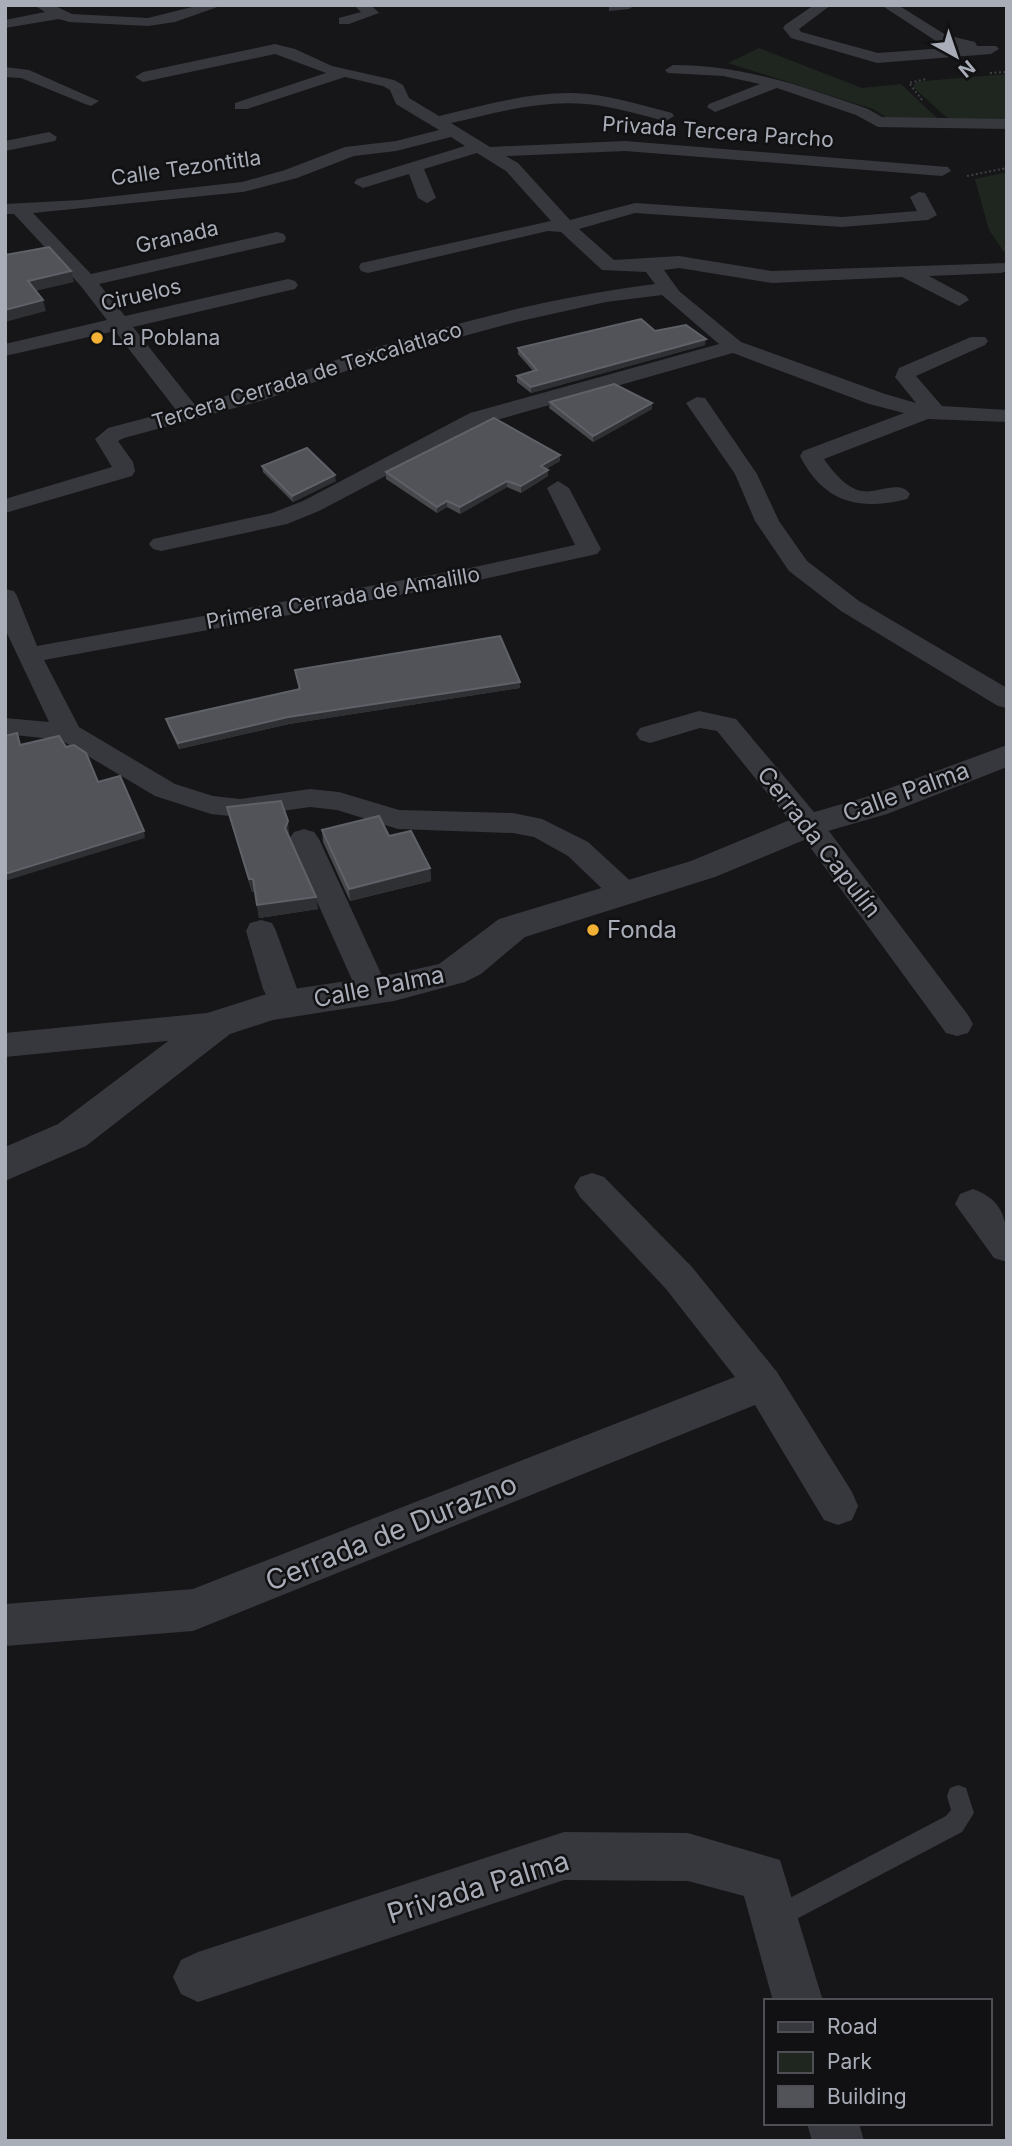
<svg xmlns="http://www.w3.org/2000/svg" width="1012" height="2146" font-family="Inter,sans-serif">
<style>
.green{fill:#1e261f}
.lines{fill:none;stroke-linecap:round;stroke-linejoin:round}
.path{stroke:#3d3f44;stroke-width:2;stroke-dasharray:2 2.5;stroke-linecap:butt}
.service{fill:#37383d;fill-rule:evenodd}
.minor{fill:#37383d;fill-rule:evenodd}
.tertiary{fill:#37383d;fill-rule:evenodd}
.wall{fill:#47494d}
.shaded-wall{fill:#2f3033}
.building{fill:#525359;stroke:#5f6168;stroke-width:2}
.poi-dot{fill:#f2b134;stroke:#111113;stroke-width:2.5}
.labels{text-anchor:middle;stroke-width:5;stroke-linejoin:round;paint-order:stroke}
.far-street-label{font-size:21px;fill:#a8adb8;stroke:#111113}
.far-poi-label{font-size:21px;fill:#a8adb8;stroke:#111113;text-anchor:start}
.street-label{font-size:24px;fill:#a8adb8;stroke:#111113}
.poi-label{font-size:24px;fill:#a8adb8;stroke:#111113;text-anchor:start}
.near-street-label{font-size:28px;fill:#a8adb8;stroke:#111113}
</style>
<rect width="100%" height="100%" fill="#161618"/>
<!-- green -->
<path class="green" d="M759,48L862,88L901,84L937,118L890,120L873,109L728,63Z
M1007,74V121H960L946,117L913,87L916,82L925,81Z
M1007,172V251L1004,252L989,230L975,179Z"/>
<g class="lines">
<!-- path -->
<path class="path" d="M990,73L1007,72
M922,100L909,83L926,79
M967,176L1007,168"/>
<!-- service -->
<path class="service" d="M958,1785L966,1788L974,1813L962,1832L785,1925L777,1928L769,1925L766,1917L769,1909L946,1816L951,1810L947,1796L950,1788Z"/>
<!-- minor -->
<path class="minor" d="M34,5H53L72,14L148,18L200,5H223L175,22L148,26L69,22L59,19L5,28V20L45,12Z
M354,5H371L379,13L349,24H339V18L361,12Z
M609,5H636L629,9L609,11Z
M814,5H831L799,29L801,32L878,53L959,47L936,41L881,5H898L946,35L975,42L977,46H996L999,49L991,54L877,63L791,38L783,28L785,25Z
M275,44L295,49L332,66L394,80L403,85L409,98L439,116C487,105 538,89 588,94C616,97 644,106 672,113L674,116L666,121C639,115 613,106 586,104C540,100 495,113 451,123L490,147L625,141L948,167L951,171L942,176L625,151L506,156L518,163L570,220L635,203L842,217L917,211L910,197L919,192L925,193L937,215L928,220L842,227L635,213L579,229L614,260L679,256L772,271L1007,263V271L1001,273L929,276L966,296L969,300L959,306L902,277L772,283L679,268L664,270L679,291L741,342L885,394L916,403L895,377L899,368L971,337H985L988,341L985,345L916,376L942,406L1007,410V422L928,419L824,459C832,471 847,489 862,491C877,494 900,479 910,494L907,499C859,511 824,503 800,456L803,451L904,413L869,404L733,353L486,423L319,511L287,524L161,551L153,549L149,544L153,539L272,513L303,501L470,413L719,344L662,295L606,302L516,322L383,358L264,400L124,438L118,441L133,462L135,471L132,476L5,513V499L112,467L95,439L108,428L176,410L115,331L5,356V344L107,320L80,285L14,214H5V204L80,200L242,182L285,170L345,147L396,141L439,130L396,104L390,90L383,86L345,77L247,109H235V103L326,73L275,54L143,82L135,77L143,72ZM451,137L465,146L357,179L354,183L363,188L409,174L418,198L427,203L436,198L424,169L477,153L506,171L551,221L361,263L359,267L361,271L368,273L548,231L561,232L602,270L646,272L655,284C558,296 461,321 368,350C310,368 253,389 195,405L133,327L295,289L298,285L295,281L288,279L125,316L99,284L284,242L286,238L284,234L277,232L91,274L33,213L243,192L297,178L354,156L396,151Z
M673,65C742,65 803,86 868,109L882,117L1007,119V129L878,127L856,115L777,88L715,112L707,107L709,104L760,84L723,76L668,73L665,70Z
M5,67L29,70L99,101L91,106L85,104L21,78L5,77Z
M49,132L57,137L55,141L5,151V141Z
M697,397L705,398L757,474L779,521L807,561L859,601L1007,688V708L998,706L841,611L789,571L755,521L735,474L686,403Z
M558,481L569,488L601,549L597,554L470,582L44,660L79,727L175,784L213,796L240,799L310,789L339,792L399,810L513,813L542,819L588,842L637,887L641,894L637,901L626,904L615,901L568,856L534,837L513,833L398,829L337,810L310,807L240,817L211,814L155,796L61,740L5,734V718L49,722L5,629V589L14,591L17,596L37,646L470,568L575,545L547,488Z
M699,711L736,719L819,818L968,1015L973,1024L968,1033L957,1036L946,1033L799,832L717,731L700,728L650,743L640,740L636,734L640,728Z
M304,829L314,832L319,839L389,991L384,999L373,1003L362,999L357,991L289,839L294,832Z
M261,920L272,923L276,931L303,1005L298,1013L287,1017L276,1013L263,989L246,931L250,923Z
M217,1012L228,1015L233,1024L228,1033L217,1036L5,1057V1033Z
M592,1173L604,1177L692,1267L777,1372L852,1492L858,1506L852,1520L838,1525L824,1520L755,1405L193,1631L5,1646V1604L193,1589L735,1377L666,1289L580,1197L574,1187L580,1177Z
M973,1189C1010,1202 1007,1230 1007,1262L994,1258L955,1204L960,1194Z
M564,1832L688,1833L780,1860L823,2001H773L744,1896L688,1881L564,1880L198,2002L181,1994L173,1977L181,1960L198,1952Z
M807,2123H859L864,2141H812Z"/>
<!-- tertiary -->
<path class="tertiary" d="M1007,745V767L887,814L821,833L715,877L525,937L481,974L465,982L394,1001L273,1020L230,1034L86,1146L5,1181V1147L58,1124L204,1014L273,992L394,974L439,964L499,919L691,861L797,817L863,798Z"/>
</g>
<!-- wall -->
<path class="wall" d="M655,331L705,345L531,393L517,382V376L533,371L518,354V348Z
M550,402L652,403V409L593,442L549,408Z
M560,455V461L546,469L548,476L521,493L507,487L460,514L447,507L437,513L386,479V472Z
M262,466L336,481L293,502L263,472Z
M295,670L520,688L289,724L179,749L168,726L166,719L299,689Z
M227,807L289,834V836L318,909L259,918L255,891L252,892L230,819Z
M322,830L389,836L430,868L431,881L350,901L323,842Z"/>
<!-- shaded-wall -->
<path class="shaded-wall" d="M71,271L74,282L31,292L28,281Z
M43,300L46,311L5,322V310Z
M706,339L705,345L531,393V387Z
M652,403V409L593,442V436Z
M560,455V461L541,472V466Z
M548,470V476L521,493V486Z
M335,475L336,481L293,502L292,496Z
M507,481V487L460,514V507Z
M447,501V507L437,513V507Z
M520,682V688L289,724L179,749L178,743L288,717Z
M288,821L289,834L287,840L285,828Z
M144,831L145,838L5,881V874Z
M430,868L431,881L350,901L349,889Z
M249,879H253L255,891L252,892Z
M316,897L318,909L259,918L257,905Z"/>
<!-- building -->
<path class="building" d="M49,247L71,271L28,281L43,300L5,310V255Z
M641,319L655,331L686,325L706,339L531,387L517,376L537,370L518,348Z
M614,384L652,403L593,436L550,402Z
M494,418L560,455L541,466L548,470L521,486L507,481L460,507L447,501L437,507L386,472Z
M307,448L335,475L292,496L262,466Z
M500,636L520,682L288,717L178,743L166,719L300,689L295,670Z
M17,733L20,745L59,736L66,747L74,745L86,753L98,782L120,776L144,831L5,874V736Z
M281,801L288,821L285,828L316,897L257,905L253,879H249L227,807Z
M379,816L389,836L411,831L430,868L349,889L322,830Z"/>
<!-- markers -->
<g class="poi-dot">
<circle cx="97" cy="338" r="7"/>
<circle cx="593" cy="930" r="7"/>
</g>
<g class="labels">
<!-- far-street labels -->
<g class="far-street-label">
<text transform="translate(718 132) rotate(4)" y="7">Privada Tercera Parcho</text>
<text transform="translate(186 168) rotate(-8)" y="7">Calle Tezontitla</text>
<text transform="translate(177 237) rotate(-13)" y="7">Granada</text>
<text transform="translate(141 295) rotate(-13)" y="7">Ciruelos</text>
<text transform="translate(307 376) rotate(-17)" y="7">Tercera Cerrada de Texcalatlaco</text>
<text transform="translate(343 598) rotate(-10)" y="7">Primera Cerrada de Amalillo</text>
</g>
<!-- far-poi labels -->
<g class="far-poi-label">
<text x="111" y="345">La Poblana</text>
</g>
<!-- street labels -->
<g class="street-label">
<text transform="translate(906 792) rotate(-20)" y="8">Calle Palma</text>
<text transform="translate(819 842) rotate(52)" y="8">Cerrada Capulín</text>
<text transform="translate(379 987) rotate(-11)" y="8">Calle Palma</text>
</g>
<!-- poi labels -->
<g class="poi-label">
<text x="607" y="938">Fonda</text>
</g>
<!-- near-street labels -->
<g class="near-street-label">
<text transform="translate(391 1532) rotate(-22)" y="10">Cerrada de Durazno</text>
<text transform="translate(478 1887) rotate(-17)" y="10">Privada Palma</text>
</g>
</g>
<!-- border -->
<rect width="1012" height="2146" fill="none" stroke="#a8adb8" stroke-width="14"/>
<!-- legend -->
<rect x="764" y="1999" width="228" height="126" fill="#111113" stroke="#4d4f55" stroke-width="2"/>
<rect x="778" y="2022" width="35" height="10" fill="#37383d" stroke="#4d4f55" stroke-width="2"/>
<text x="827" y="2034" font-size="21" fill="#a8adb8">Road</text>
<rect x="778" y="2052" width="35" height="21" fill="#1e261f" stroke="#4d4f55" stroke-width="2"/>
<text x="827" y="2069" font-size="21" fill="#a8adb8">Park</text>
<rect x="778" y="2086" width="35" height="21" fill="#525359" stroke="#4d4f55" stroke-width="2"/>
<text x="827" y="2104" font-size="21" fill="#a8adb8">Building</text>
<!-- north arrow -->
<g transform="translate(956 56) rotate(140)" stroke="#111113" stroke-width="5" paint-order="stroke">
<path d="M0-5L12 26L0 18L-12 26Z" fill="#a8adb8"/>
<text y="-10" font-size="19" font-weight="bold" text-anchor="middle" fill="#a8adb8">N</text>
</g>
</svg>
